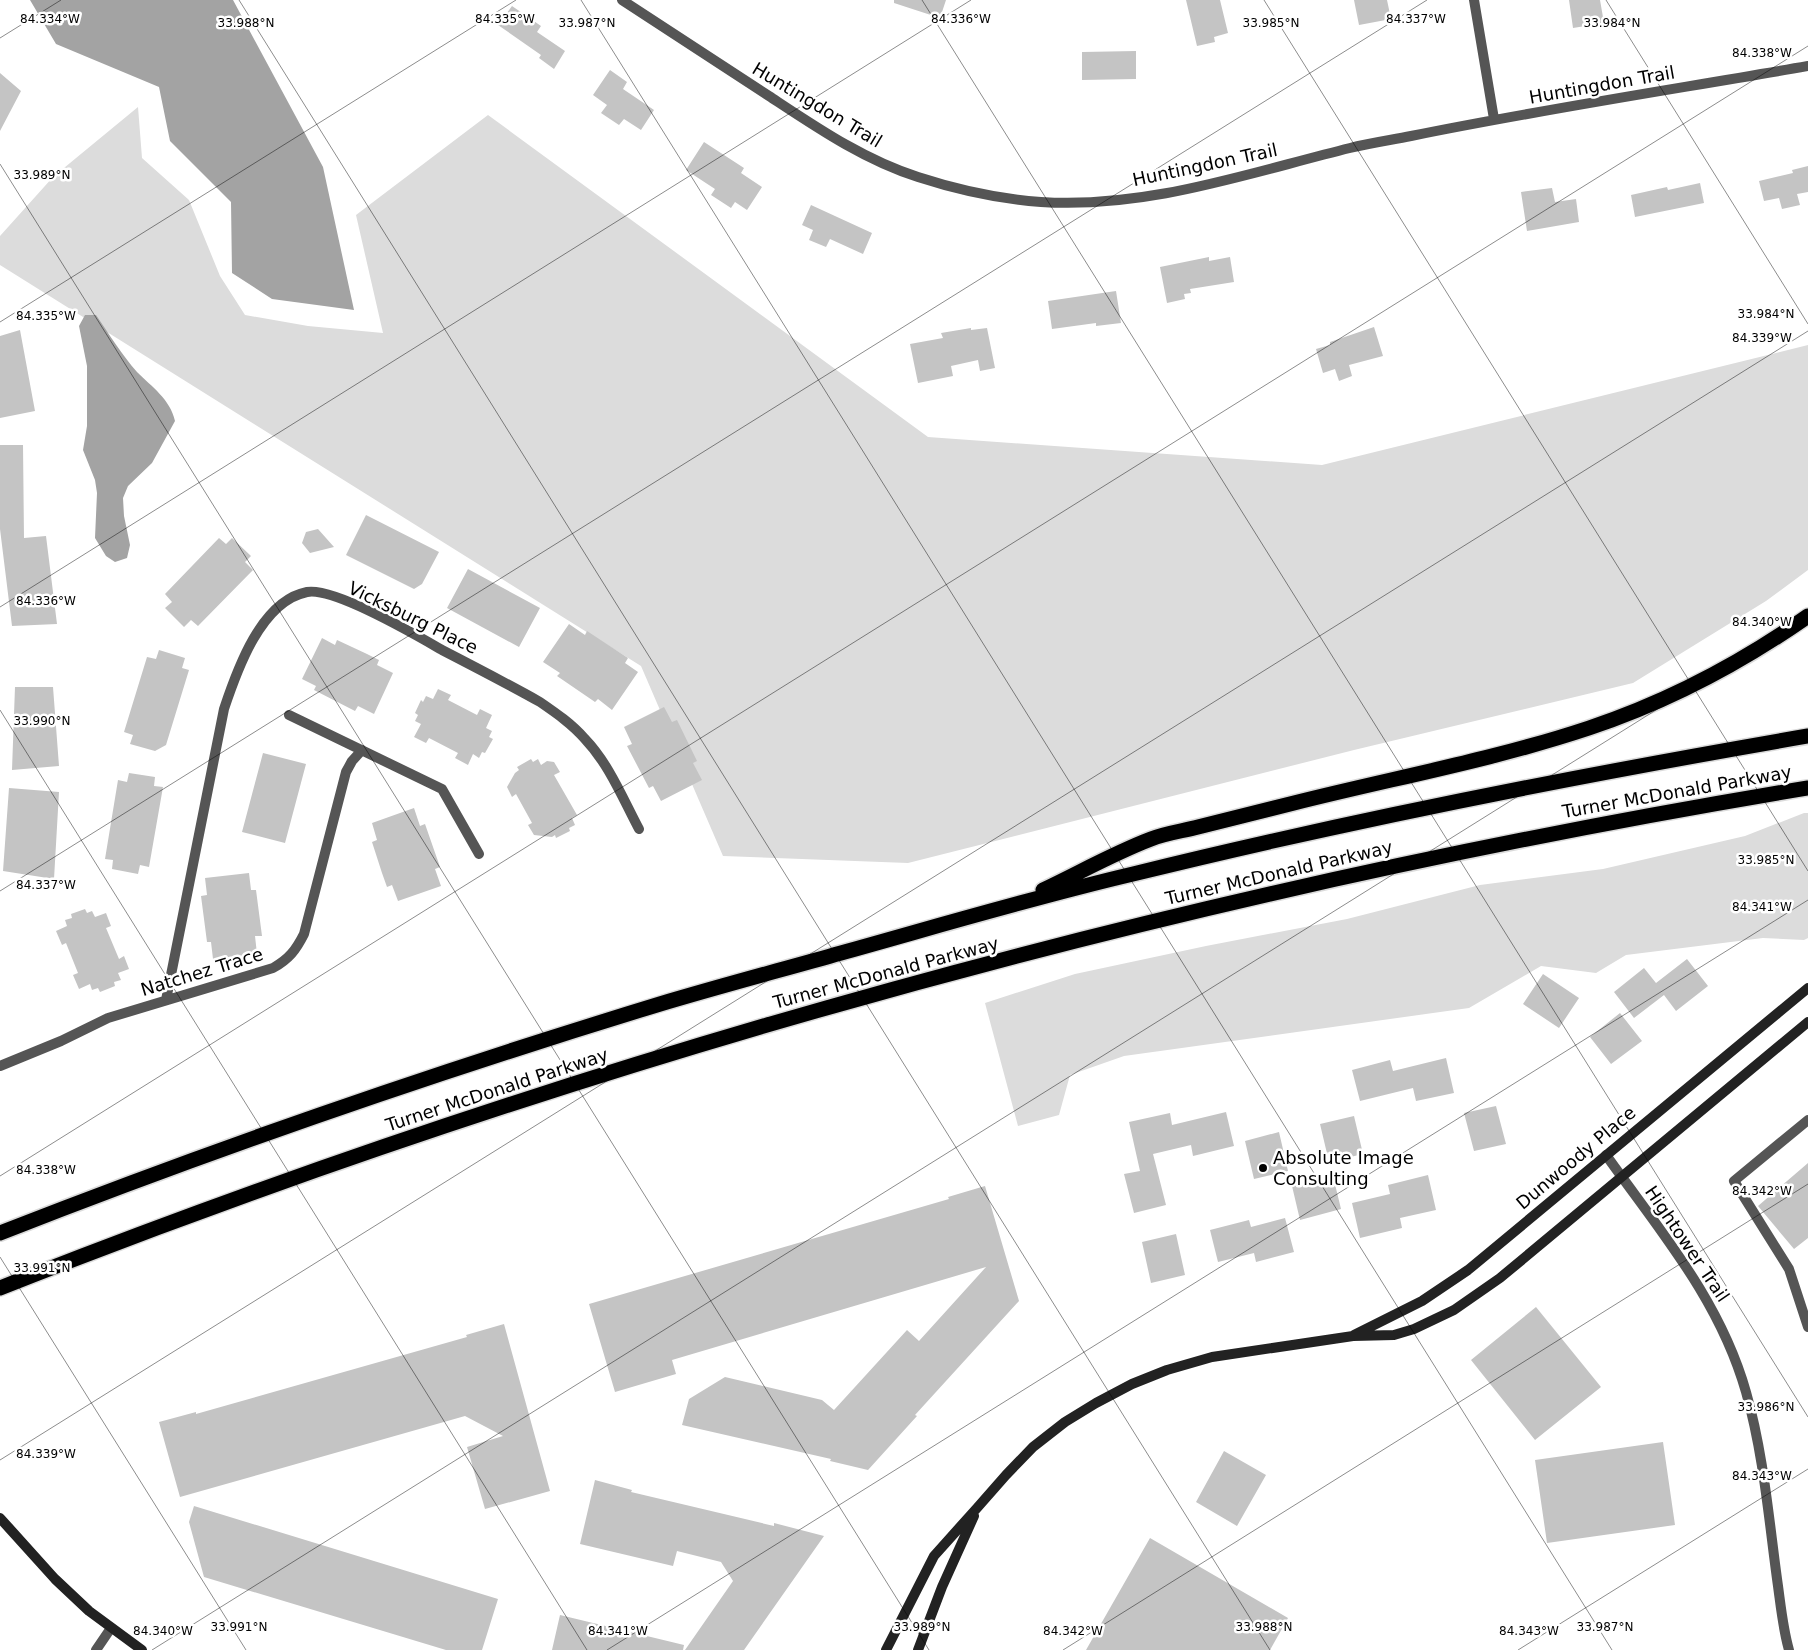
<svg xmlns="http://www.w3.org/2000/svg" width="1808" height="1650" font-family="'DejaVu Sans',sans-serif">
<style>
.green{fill:#dcdcdc}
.water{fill:#a3a3a3}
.building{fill:#c4c4c4}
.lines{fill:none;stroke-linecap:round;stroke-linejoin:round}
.highway-casing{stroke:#dbdbdb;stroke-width:18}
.street{stroke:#555;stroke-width:10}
.secondary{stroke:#222;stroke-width:10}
.highway{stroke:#000;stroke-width:15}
.ticks{fill:none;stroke:#000;stroke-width:1;stroke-opacity:0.45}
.poi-dot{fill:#000;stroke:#fff;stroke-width:2}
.labels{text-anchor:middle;stroke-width:5;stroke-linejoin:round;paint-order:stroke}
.street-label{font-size:18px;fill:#000;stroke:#fff}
.poi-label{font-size:18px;fill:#000;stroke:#fff;text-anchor:start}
.ticks-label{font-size:12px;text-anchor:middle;fill:#000;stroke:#fff;stroke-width:5;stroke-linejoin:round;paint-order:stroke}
</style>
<rect width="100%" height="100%" fill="#fff"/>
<!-- green -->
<path class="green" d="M138,107L142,158L189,200L220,276L245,315L308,326L383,333L356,215L488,115L928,437L1322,465L1808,345V570L1766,601L1633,683L1354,750L908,863L723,856L641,666L0,265V236L53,177Z
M1804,813H1808V938L1804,940L1763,938L1626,955L1596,973L1541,966L1469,1008L1124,1056L1070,1075L1059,1115L1018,1126L985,1003L1075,974L1206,946L1347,919L1480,885L1603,869L1745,836Z"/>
<!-- water -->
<path class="water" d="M30,0H233L323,167L354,310L272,299L232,273L231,202L170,141L159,87L56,44Z
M85,315H96C109,334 122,355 137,372C152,387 170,399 175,421L152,463L128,486L123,498L124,516L130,545L127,558L115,562L106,556L95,538L97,493L95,480L83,450L87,426V366L79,326Z"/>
<!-- building -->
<path class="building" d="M894,0H946L940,18L894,3Z
M1186,0H1220L1228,33L1214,37L1215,42L1197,46Z
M1354,0H1387L1391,19L1359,25Z
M1569,0H1600L1604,23L1573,28Z
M512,6L541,26L537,32L565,51L554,69L539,58L541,55L498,25Z
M1136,51V79L1082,80V52Z
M610,70L627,82L623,89L654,110L641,130L624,119L619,125L601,113L607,105L593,95Z
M0,73L21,91L0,131Z
M704,142L744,168L741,173L762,187L747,210L735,202L731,208L711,195L715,189L686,170Z
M1808,166V192L1797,194L1800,205L1782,209L1779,198L1764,201L1759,181L1793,173L1792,170Z
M1700,183L1704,203L1635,217L1631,195L1667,187L1668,190Z
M1552,188L1555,202L1576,199L1579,222L1527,231L1521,192Z
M811,205L872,233L863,254L830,239L826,247L809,240L813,230L802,225Z
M1209,257V261L1230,257L1234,282L1190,289L1191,293L1184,294L1185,299L1167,303L1160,267Z
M1116,291L1121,323L1096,326V323L1052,329L1048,301Z
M1374,327L1383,356L1349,365L1352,376L1339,381L1335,369L1323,373L1316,349L1330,345V342Z
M971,328V330L987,328L995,368L980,371L978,360L951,366L953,376L918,383L910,344L943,338L941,333Z
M20,330L35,411L0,418V336Z
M0,445H23L24,538L46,536L57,624L12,626L0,529Z
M366,515L439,552L422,584L414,589L346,555Z
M318,529L334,547L310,553L302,543L306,532Z
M219,538L226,544L232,538L251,556L245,562L253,570L198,626L191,620L184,627L165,608L172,602L165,594Z
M468,569L540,608L519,647L447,608Z
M569,624L585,635L587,631L628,658L625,663L638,672L612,710L598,699L595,702L557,676L560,673L543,662Z
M322,638L335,645L337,640L367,654L379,660L377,665L393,673L374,714L358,706L355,711L314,690L316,686L302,679Z
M159,650L185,658L182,668L189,670L166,745L155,751L130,744L133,735L124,732L147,657L156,659Z
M15,687H53L59,766L12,770Z
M438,689L451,695L448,700L477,715L480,709L492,715L486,728L492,731L489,737L493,739L485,753L482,752L479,758L473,754L468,765L455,758L458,753L429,738L426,743L414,737L421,724L415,721L418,715L415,713L421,700L423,702L426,696L433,699Z
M664,707L672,722L677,720L697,761L693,763L702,780L661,801L653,786L649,788L627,746L632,744L624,727Z
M263,753L306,764L285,843L242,832Z
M531,759L533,762L538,759L541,765L547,761L554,762L560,772L554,775L577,815L572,818L575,825L569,828L570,831L556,838L555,835L552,837L534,835L528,825L532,823L516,794L512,797L507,787L515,773L519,770L517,767Z
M129,773L155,777L154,786L163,787L149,867L140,865L138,874L112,869L113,860L105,859L118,780L127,782Z
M9,788L59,792L54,879L3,871Z
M414,808L420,826L425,824L440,867L435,869L441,886L398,901L392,885L387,887L382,873L372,842L377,840L372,823Z
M249,873L251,890H256L262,936H255L257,954L213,959L211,942H207L201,896L207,895L205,878Z
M85,909L87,913L92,911L95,917L106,913L111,926L106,928L119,959L124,956L129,969L118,973L121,980L114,982L115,986L100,992L98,988L92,990L90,984L79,989L73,975L78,973L66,943L62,945L56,931L67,926L65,920L72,918L71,914Z
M1687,959L1708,986L1676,1011L1664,995L1634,1018L1614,992L1644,968L1656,983Z
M1543,974L1579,998L1559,1028L1523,1004Z
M1620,1013L1642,1041L1611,1064L1590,1037Z
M1446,1058L1454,1093L1416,1101L1413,1088L1360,1101L1352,1070L1390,1060L1393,1071Z
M1496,1106L1506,1144L1474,1151L1464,1113Z
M1226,1112L1234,1146L1193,1156L1191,1145L1153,1154L1166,1205L1134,1213L1124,1174L1140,1171L1129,1122L1170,1113L1172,1125Z
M1354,1116L1363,1154L1329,1162L1320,1124Z
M1279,1132L1288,1171L1254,1179L1245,1141Z
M1808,1163V1238L1794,1249L1758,1206Z
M1428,1175L1436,1210L1400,1218L1402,1228L1360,1238L1352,1203L1390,1194L1388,1185Z
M1333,1176L1341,1209L1300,1220L1292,1186Z
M985,1186L1019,1301L915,1415L917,1416L868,1470L830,1461L831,1459L682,1425L689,1399L725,1377L822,1400L834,1410L907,1330L919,1341L986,1267L672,1360L676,1374L615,1392L589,1304L949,1199L948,1197Z
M1285,1218L1294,1252L1256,1262L1254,1253L1218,1262L1210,1230L1249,1220L1251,1227Z
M1176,1234L1185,1275L1151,1283L1142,1242Z
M1536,1307L1601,1387L1535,1440L1471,1360Z
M504,1324L550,1491L485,1509L467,1447L503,1436L465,1416L180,1497L159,1422L196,1412V1414L467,1337L466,1335Z
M1663,1442L1675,1525L1547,1543L1535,1460Z
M1224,1451L1266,1475L1237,1526L1196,1502Z
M595,1480L632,1490L631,1492L774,1526V1523L824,1536L744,1650H685L733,1581L721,1562L677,1551L673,1566L580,1544Z
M194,1506L498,1599L482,1650H446L204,1577L189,1522Z
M1150,1538L1288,1618L1270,1650H1086Z
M560,1615L684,1645L683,1650H552Z"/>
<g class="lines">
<defs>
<path id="highway" d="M1043,890C1079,873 1114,853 1151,839C1166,833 1183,831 1198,827C1230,819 1262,811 1294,803C1393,778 1493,760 1589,728C1667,702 1741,663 1808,616
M0,1233C217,1148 437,1072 660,1004C720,986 781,970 841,953C938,926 1035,897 1133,874C1356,819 1581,775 1808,736
M0,1288C583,1058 1190,890 1808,788"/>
</defs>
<!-- highway casing -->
<use href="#highway" class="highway-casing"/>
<!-- street -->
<path class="street" d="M622,0C671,32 720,64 769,96C816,127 864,160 918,177C958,190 1000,199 1041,202C1147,209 1248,173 1350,148C1370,143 1391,140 1411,136C1543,109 1676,89 1808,66
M1474,0L1494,119
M289,715L442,789L479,854
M166,1000L224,709C237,670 261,601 307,592C334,587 416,635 442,650C475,667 508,684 540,702C556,713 572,724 585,739C609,764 623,799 639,829
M0,1066L61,1041L108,1018L273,968C289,959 296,950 304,934L346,772L352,761L362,750
M1808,1120L1734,1181L1789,1269L1808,1327
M1606,1155C1660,1231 1720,1300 1746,1392C1764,1455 1769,1522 1778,1586C1781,1608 1783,1629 1789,1650
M96,1650L111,1628"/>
<!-- secondary -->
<path class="secondary" d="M1354,1335L1422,1301L1468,1270L1808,988
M0,1518L55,1579L89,1611L142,1650
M886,1650L934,1556L977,1508L1006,1475L1033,1447L1065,1422L1096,1403L1132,1384L1167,1370L1212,1357L1353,1336L1394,1335L1414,1329L1454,1310L1500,1278L1808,1022
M918,1650L942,1587L974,1516"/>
<!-- highway -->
<use href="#highway" class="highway"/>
</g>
<!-- ticks -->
<path class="ticks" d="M239,0L1270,1650M581,0L1612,1650M922,0L1808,1417M1264,0L1808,871M1606,0L1808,324M0,38L61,0M0,164L929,1650M0,322L516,0M0,607L971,0M0,710L587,1650M0,891L1427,0M0,1176L1808,46M0,1257L246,1650M0,1460L1808,331M152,1650L1808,615M607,1650L1808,900M1063,1650L1808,1184M1518,1650L1808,1469"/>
<!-- markers -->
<circle class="poi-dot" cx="1263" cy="1168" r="5"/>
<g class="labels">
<!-- street labels -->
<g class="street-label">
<text transform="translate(1602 85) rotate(-10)" y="6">Huntingdon Trail</text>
<text transform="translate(817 105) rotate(31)" y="6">Huntingdon Trail</text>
<text transform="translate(1205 165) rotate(-12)" y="6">Huntingdon Trail</text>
<text transform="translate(413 618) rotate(26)" y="6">Vicksburg Place</text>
<text transform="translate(1677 792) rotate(-10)" y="6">Turner McDonald Parkway</text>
<text transform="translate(1279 873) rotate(-13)" y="6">Turner McDonald Parkway</text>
<text transform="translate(202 972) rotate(-17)" y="6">Natchez Trace</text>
<text transform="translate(886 973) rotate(-15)" y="6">Turner McDonald Parkway</text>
<text transform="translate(497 1090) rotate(-18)" y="6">Turner McDonald Parkway</text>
<text transform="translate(1576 1158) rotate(-40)" y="6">Dunwoody Place</text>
<text transform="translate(1687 1244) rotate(56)" y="6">Hightower Trail</text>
</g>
<!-- poi labels -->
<g class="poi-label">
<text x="1273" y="1164">Absolute Image<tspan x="1273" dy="21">Consulting</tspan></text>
</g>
</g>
<g class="ticks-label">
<text x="505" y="23">84.335°W</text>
<text x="961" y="23">84.336°W</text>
<text x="50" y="23">84.334°W</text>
<text x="1416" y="23">84.337°W</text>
<text x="1271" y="27">33.985°N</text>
<text x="246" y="27">33.988°N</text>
<text x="587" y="27">33.987°N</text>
<text x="1612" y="27">33.984°N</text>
<text x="1762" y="57">84.338°W</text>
<text x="42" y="179">33.989°N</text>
<text x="1766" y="318">33.984°N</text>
<text x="46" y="320">84.335°W</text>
<text x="1762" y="342">84.339°W</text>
<text x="46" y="605">84.336°W</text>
<text x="1762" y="626">84.340°W</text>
<text x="42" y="725">33.990°N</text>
<text x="1766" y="864">33.985°N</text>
<text x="46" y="889">84.337°W</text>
<text x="1762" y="911">84.341°W</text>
<text x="46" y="1174">84.338°W</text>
<text x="1762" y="1195">84.342°W</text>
<text x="42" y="1272">33.991°N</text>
<text x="1766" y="1411">33.986°N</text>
<text x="46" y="1458">84.339°W</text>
<text x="1762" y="1480">84.343°W</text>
<text x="239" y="1631">33.991°N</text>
<text x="922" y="1631">33.989°N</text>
<text x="1264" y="1631">33.988°N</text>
<text x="1605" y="1631">33.987°N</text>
<text x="163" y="1635">84.340°W</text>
<text x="618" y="1635">84.341°W</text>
<text x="1073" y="1635">84.342°W</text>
<text x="1529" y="1635">84.343°W</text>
</g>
</svg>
